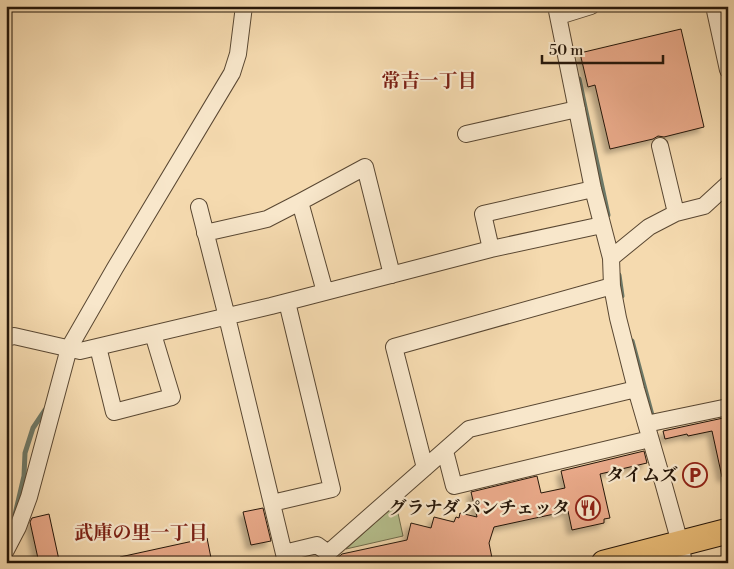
<svg xmlns="http://www.w3.org/2000/svg" width="734" height="569" font-family="'Libre Bodoni','Noto Serif JP',serif">
<style>
.green{fill:#b6c18f;stroke:#6e6c4c}
.lines{fill:none;stroke-linecap:round;stroke-linejoin:round}
.stream{stroke:#6d7968;stroke-width:5}
.building{fill:#e9a989;stroke:#251609;filter:url(#shadow)}
.minor-casing{stroke:#594732;stroke-width:18}
.primary-casing{stroke:#251609;stroke-width:27}
.minor{stroke:#f8e7cb;stroke-width:16}
.primary{stroke:#eabd78;stroke-width:25}
.labels{text-anchor:middle;stroke-width:4.5;stroke-linejoin:round;paint-order:stroke}
.poi-label{font-size:18px;font-weight:bold;fill:#251609;stroke:#f8e7cb;text-anchor:end}
.neighbourhood-label{font-size:19px;font-weight:bold;fill:#7a1f14;stroke:#f8e7cb}
</style>
<defs>
<filter id="shadow"><feDropShadow dx="-4.5" dy="4.5" stdDeviation="2.5" flood-color="#0004"/></filter>
</defs>
<rect width="100%" height="100%" fill="#f5daaf"/>
<filter id="stains"><feTurbulence type="fractalNoise" baseFrequency=".004" numOctaves="4"/><feColorMatrix values="0 0 0 0 .2 0 0 0 0 .09 0 0 0 0 .02 0 0 0 .5 -.17"/></filter>
<radialGradient id="worn" r=".72"><stop offset=".6" stop-color="#630" stop-opacity="0"/><stop offset="1" stop-color="#630" stop-opacity=".3"/></radialGradient>
<!-- green -->
<path class="green" d="M396,504L403,536L346,549Z"/>
<g class="lines">
<!-- stream -->
<path class="stream" d="M579,79L608,215
M619,275L622,296
M632,341L653,419
M6,529L14,519L24,476L25,453L33,428L45,410"/>
</g>
<!-- building -->
<path class="building" d="M681,29L704,127L664,137L658,136L653,139L610,149L595,85L588,87L580,53Z
M728,417V477H722L712,431L688,436L687,434L665,439L663,431Z
M644,451L647,463L600,474L610,518L604,519V523L572,530L568,511L494,527L489,543L493,563H329L334,561L342,554L407,540L411,523L431,528L434,517L454,522L456,517L459,518L460,513L477,517L471,492L537,476L541,493L565,488L561,471Z
M263,508L271,541L251,545L243,512Z
M49,514L59,560L45,563H39L30,522L32,518Z
M207,538L212,563H120V557Z"/>
<g class="lines">
<defs>
<path id="minor" d="M556,6L593,189L611,258L612,286L618,318L636,389L663,482L680,543L684,563
M714,6L728,70
M559,16L591,6
M466,134L577,109
M660,146L676,213
M300,202L325,292
M199,207L227,317L286,562
M205,233L267,219L300,202L365,167L392,275
M491,249L483,214L593,189
M611,258L649,227L676,213L704,206L728,184
M6,338L14,336L80,351L271,306L491,249L602,225
M98,347L114,412L172,397L153,334
M646,424L728,407
M445,451L454,486L650,439
M425,468L394,347L612,286
M272,503L332,489L287,302
M6,550L18,527L29,497L69,348L115,268L232,73L238,54L244,6
M284,553L317,545L328,553L469,429L636,389"/>
<path id="primary" d="M604,563L728,531"/>
</defs>
<!-- minor casing -->
<use href="#minor" class="minor-casing"/>
<!-- primary casing -->
<use href="#primary" class="primary-casing"/>
<!-- minor -->
<use href="#minor" class="minor"/>
<!-- primary -->
<use href="#primary" class="primary"/>
</g>
<!-- icons -->
<defs>
<symbol id="parking-ring" viewBox="-11 -11 22 22"><circle r="9.5" fill="#f8e7cb" stroke="#8f2418" stroke-width="1.5"/><path d="M-3.5-5.5H1a3.5 3.5 0 0 1 0 7H-1V5.5H-3.5ZM-1-3.4V-.6H.8a1.4 1.4 0 0 0 0-2.8Z" fill="#8f2418"/></symbol>
<symbol id="restaurant-ring" viewBox="-11 -11 22 22"><circle r="9.5" fill="#f8e7cb" stroke="#8f2418" stroke-width="1.5"/><path d="M-5-6h1v4h1v-4h1v4h1v-4h1v5L-1.5 .5V6h-2V.5L-5-1ZM5-6V6H3V1.5H1.5Q1.5-4 5-6Z" fill="#8f2418"/></symbol>
</defs>
<g fill-rule="evenodd">
<use href="#parking-ring" x="681" y="461" width="28" height="28"/>
<use href="#restaurant-ring" x="574" y="494" width="28" height="28"/>
</g>
<g class="labels">
<!-- poi labels -->
<g class="poi-label">
<text x="678" y="481">タイムズ</text>
<text x="570" y="514">グラナダ パンチェッタ</text>
</g>
<!-- neighbourhood labels -->
<g class="neighbourhood-label">
<text x="429" y="87">常吉一丁目</text>
<text x="141" y="539">武庫の里一丁目</text>
</g>
</g>
<!-- margin -->
<rect width="734" height="569" fill="none" stroke="#f5daaf" stroke-width="25"/>
<rect x="8" y="8" width="719" height="554" fill="none" stroke="#251609" stroke-width="2.5"/>
<rect x="12" y="12" width="709" height="544" fill="none" stroke="#251609"/>
<!-- scale -->
<path d="M542 55v8h121v-8" fill="none" stroke="#251609" stroke-width="2.5"/>
<text x="549" y="55" font-size="15" fill="#251609" stroke="#f8e7cb" stroke-width="4" paint-order="stroke">50 m</text>
<rect width="100%" height="100%" filter="url(#stains)"/>
<rect width="100%" height="100%" fill="url(#worn)"/>
</svg>
